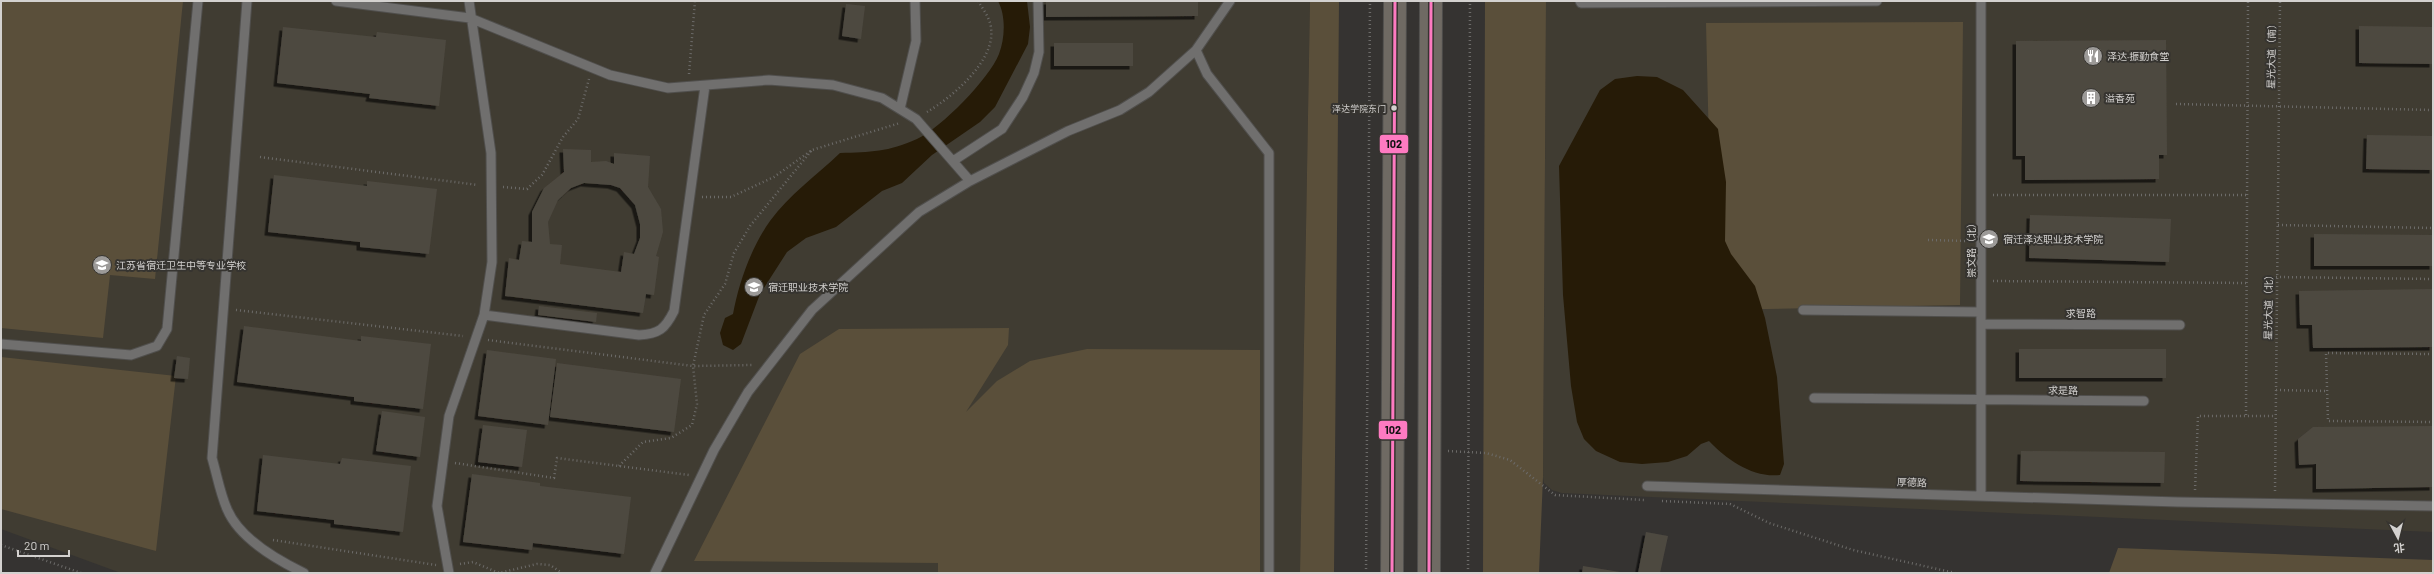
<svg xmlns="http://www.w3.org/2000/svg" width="2434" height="574" font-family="Barlow,'Noto Sans SC',sans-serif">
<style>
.built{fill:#403c32}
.green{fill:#5a4f3a}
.water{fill:#261b07}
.building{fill:#4d4940;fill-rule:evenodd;filter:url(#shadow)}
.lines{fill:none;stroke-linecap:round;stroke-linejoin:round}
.lane-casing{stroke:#504f4d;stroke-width:11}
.primary-casing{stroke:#504f4d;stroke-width:24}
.path{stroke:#6c6b69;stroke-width:2.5;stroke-dasharray:1 3;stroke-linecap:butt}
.lane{stroke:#706f6e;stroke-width:9}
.primary{stroke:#6f6a63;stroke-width:22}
.bus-1-casing{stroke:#363430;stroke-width:6}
.bus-1{stroke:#fe7ac1;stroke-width:3}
.bus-dot{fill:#d3d1cf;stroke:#363430;stroke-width:1.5}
.labels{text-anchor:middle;stroke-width:4;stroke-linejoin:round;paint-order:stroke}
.bus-label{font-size:9px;fill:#d3d1cf;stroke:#363430;text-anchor:end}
.street-label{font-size:10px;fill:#d3d1cf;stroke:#363430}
.poi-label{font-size:10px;fill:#d3d1cf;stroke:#363430;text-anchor:start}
.line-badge{stroke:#363430;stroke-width:1.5}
.pale-badge-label{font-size:11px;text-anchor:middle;font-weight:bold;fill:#111}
</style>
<defs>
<filter id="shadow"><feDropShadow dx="-3.5" dy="3.5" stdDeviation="0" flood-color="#0009"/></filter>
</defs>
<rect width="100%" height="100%" fill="#353331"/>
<!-- built -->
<path class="built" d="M1,1H1310L1300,573H121L1,529Z
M1546,1H2433V532L1562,493L1552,490L1544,483L1543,477Z"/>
<!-- green -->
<path class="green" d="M1,1H183L155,279L110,275L103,338L1,328Z
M1310,1H1339L1334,573H1300Z
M1485,1H1546L1543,477L1539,573H1483Z
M1963,22L1960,305L1713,310L1706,23Z
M1009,328L1008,345L966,412L997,381L1030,361L1087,349L1260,350V573H938V563L694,561L800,354L839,329Z
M1,357L176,376L156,551L1,509Z
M2118,548L2433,560V573H2109Z"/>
<!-- water -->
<path class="water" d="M998,1H1027L1030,27L1028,44L995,107L980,122L932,155L902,183L882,191L836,227L806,238L787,252L760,294L741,344L733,350L723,345L720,333L725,318L733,314C739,282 751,248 770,221C789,195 817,175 840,153C871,152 888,152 917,139C941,128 989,79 999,54C1005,38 1006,16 998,1Z
M1637,76L1657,77L1683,90L1718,129L1726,182L1725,241L1731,254L1755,286L1765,318L1777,377L1784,464L1780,475C1753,478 1727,460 1709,441L1701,444L1687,456L1668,462L1642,464L1620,462L1596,451L1584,439L1577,422L1571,386L1563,295L1559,166L1600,90L1615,79Z"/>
<!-- building -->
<path class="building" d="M1046,1H1198V16L1046,17Z
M846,4L865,6L861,39L842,36Z
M2359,26L2433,27V64L2359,63Z
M283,27L376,37L377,32L446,40L439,106L369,98L370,94L277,83Z
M2166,40L2167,155H2159V179L2025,180V156H2016V41Z
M1054,43H1133V66H1054Z
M2367,135L2433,136V170L2366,169Z
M563,149L591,150V162L606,161L614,164V153L650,156L648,187L661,209L663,232L656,256L659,257L654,295L646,294L643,313L505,296L509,258L519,260L522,241L532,242V212L544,188L564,172ZM584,183L611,185L620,188L635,205L640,224V238L634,254L624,252L621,272L560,264L562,245L550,244L548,222L558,200L571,188Z
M274,175L367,186V181L437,189L429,254L360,247V242L268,232Z
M2030,215L2171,219L2169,262L2029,258Z
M2314,234L2433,235V266H2314Z
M2433,289V347L2313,348L2312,325H2300L2299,291Z
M539,306L597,313L596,322L538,315Z
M244,326L361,341V336L431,344L423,409L354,401V397L237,382Z
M2019,349H2166V378H2019Z
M487,350L556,359L548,425L478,416Z
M177,356L190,358L188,379L174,378Z
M557,363L681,379L674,432L550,417Z
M382,411L425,417L420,457L376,451Z
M483,425L527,430L522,467L478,462Z
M2433,426V487L2316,489V464L2299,465L2298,439L2313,427Z
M2021,451L2165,452L2164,483L2020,481Z
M263,455L340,464L342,458L411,466L403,532L334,524V520L257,511Z
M472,474L540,483V486L631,497L624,554L533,543L532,550L463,542Z
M1646,532L1668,536L1660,573H1638Z
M1583,566L1620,572V573H1582Z"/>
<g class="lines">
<defs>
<path id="lane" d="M247,1L212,458C217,475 220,493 227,509C239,538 277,560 304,573
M336,1L470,18L610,75L668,88L769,80L833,85L882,98L916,119L970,181
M1580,1L1581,3L1877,1
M1196,50L1207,74L1269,153V573
M900,109L916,41L915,1
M953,161L1002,129L1023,97L1034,73L1039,52L1038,1
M1803,310L1981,312
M484,315L639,335C659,334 665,329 674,311L705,86
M1981,324L2180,325
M1,344L131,355L157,346L167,329L198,1
M1814,398L2144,401
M1647,486L2178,502L2433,506
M1981,495V1
M449,573L437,506L449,416L484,315L492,262L491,153L469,1
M655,573L714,450L748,392L812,310L919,212L970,181L1068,131L1120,110L1149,92L1196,50L1230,1"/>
<path id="primary" d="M1392,573L1395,1
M1429,573L1431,1"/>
</defs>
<!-- lane casing -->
<use href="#lane" class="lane-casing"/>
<!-- primary casing -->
<use href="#primary" class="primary-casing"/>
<!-- path -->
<path class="path" d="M689,74L695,1
M2176,104L2433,110
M927,112C951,98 996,61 991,28C990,18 983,9 978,1
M260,157L478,185
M503,187L527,189L542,175L563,137L578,119L589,79
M1993,195H2247
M702,197H731L774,177L812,150L900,123
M2278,225L2433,228
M1928,240L1969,241
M2276,277L2433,279
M1993,281L2247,283
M236,310L463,336
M488,340L693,366L753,365
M2433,354L2326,353L2328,421L2433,422
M2276,390L2327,391
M2246,415L2248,1
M1448,451L1486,453L1510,460L1555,495L1645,500
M455,463L554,478L557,458L689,475
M619,466L643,442L671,438L692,425L697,404L693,366L704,315L725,284L734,253L750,226L812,150
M2195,490L2198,416H2275
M2275,491L2280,1
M1662,501L1730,504L1769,523L1853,550L1955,573
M273,540L436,565
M1,545L81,573
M460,564L473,562L499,573L537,564L550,565L562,573
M1366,573L1370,1
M1468,573L1470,1"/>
<!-- lane -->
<use href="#lane" class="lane"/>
<!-- primary -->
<use href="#primary" class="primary"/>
<defs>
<path id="bus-1" d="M1392,573L1395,1
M1429,573L1431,1"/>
</defs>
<!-- bus-1 casing -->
<use href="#bus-1" class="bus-1-casing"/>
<!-- bus-1 -->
<use href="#bus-1" class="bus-1"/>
</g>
<!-- icons -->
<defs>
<symbol id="restaurant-disc" viewBox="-11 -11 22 22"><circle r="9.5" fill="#9c9a98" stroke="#363430"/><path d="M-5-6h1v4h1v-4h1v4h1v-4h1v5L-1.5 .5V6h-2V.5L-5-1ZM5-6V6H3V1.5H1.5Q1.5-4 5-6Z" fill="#fff"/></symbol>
<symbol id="building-disc" viewBox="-11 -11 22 22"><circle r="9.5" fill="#9c9a98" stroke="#363430"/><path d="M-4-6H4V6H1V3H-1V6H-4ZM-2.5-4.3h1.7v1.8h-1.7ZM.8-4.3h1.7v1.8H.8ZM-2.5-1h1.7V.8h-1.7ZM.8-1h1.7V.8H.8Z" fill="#fff"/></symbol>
<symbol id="university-disc" viewBox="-11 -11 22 22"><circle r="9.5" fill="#9c9a98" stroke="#363430"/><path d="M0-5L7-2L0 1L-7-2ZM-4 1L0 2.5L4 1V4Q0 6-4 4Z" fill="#fff"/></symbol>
<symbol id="school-disc" viewBox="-11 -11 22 22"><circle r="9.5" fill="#9c9a98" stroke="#363430"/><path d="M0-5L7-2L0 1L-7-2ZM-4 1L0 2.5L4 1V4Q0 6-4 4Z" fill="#fff"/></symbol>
</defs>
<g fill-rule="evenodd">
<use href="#restaurant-disc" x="2082" y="45" width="22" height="22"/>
<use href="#building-disc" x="2080" y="87" width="22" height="22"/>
<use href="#university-disc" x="1978" y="228" width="22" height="22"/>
<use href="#school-disc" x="91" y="254" width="22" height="22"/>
<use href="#university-disc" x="743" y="276" width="22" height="22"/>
</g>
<!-- markers -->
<circle class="bus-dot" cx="1394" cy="108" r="3.5"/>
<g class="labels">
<!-- bus labels -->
<g class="bus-label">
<text x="1386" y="112">泽达学院东门</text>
</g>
<!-- street labels -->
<g class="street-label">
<text transform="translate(2271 54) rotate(-89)" y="4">星光大道（南）</text>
<text transform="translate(1971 248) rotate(-90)" y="4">崇文路（北）</text>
<text transform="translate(2268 305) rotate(-89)" y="4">星光大道（北）</text>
<text x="2081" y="317">求智路</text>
<text transform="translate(2063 390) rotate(1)" y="4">求是路</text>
<text transform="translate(1912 482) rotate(2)" y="4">厚德路</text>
</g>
<!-- poi labels -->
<g class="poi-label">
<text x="2107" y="60">泽达·振勤食堂</text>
<text x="2105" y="102">溢香苑</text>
<text x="2003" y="243">宿迁泽达职业技术学院</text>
<text x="116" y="269">江苏省宿迁卫生中等专业学校</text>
<text x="768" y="291">宿迁职业技术学院</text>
</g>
</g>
<g class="line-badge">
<rect x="1379" y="134" width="30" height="20" rx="4" fill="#fe7ac1"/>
<rect x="1378" y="420" width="30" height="20" rx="4" fill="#fe7ac1"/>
</g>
<g class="pale-badge-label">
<text x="1394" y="148">102</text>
<text x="1393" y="434">102</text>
</g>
<!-- border -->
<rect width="2434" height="574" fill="none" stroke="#d3d1cf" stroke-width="4"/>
<!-- north arrow -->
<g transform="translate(2398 538) rotate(173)" stroke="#363430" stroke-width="3" paint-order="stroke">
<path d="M0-3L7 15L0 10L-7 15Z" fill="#d3d1cf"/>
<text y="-6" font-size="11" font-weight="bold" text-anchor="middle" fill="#d3d1cf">北</text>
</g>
<!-- scale -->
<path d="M18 550v6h51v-6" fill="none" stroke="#d3d1cf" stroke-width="2"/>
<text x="24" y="550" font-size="12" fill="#d3d1cf" stroke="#363430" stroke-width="3" paint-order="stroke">20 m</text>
</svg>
